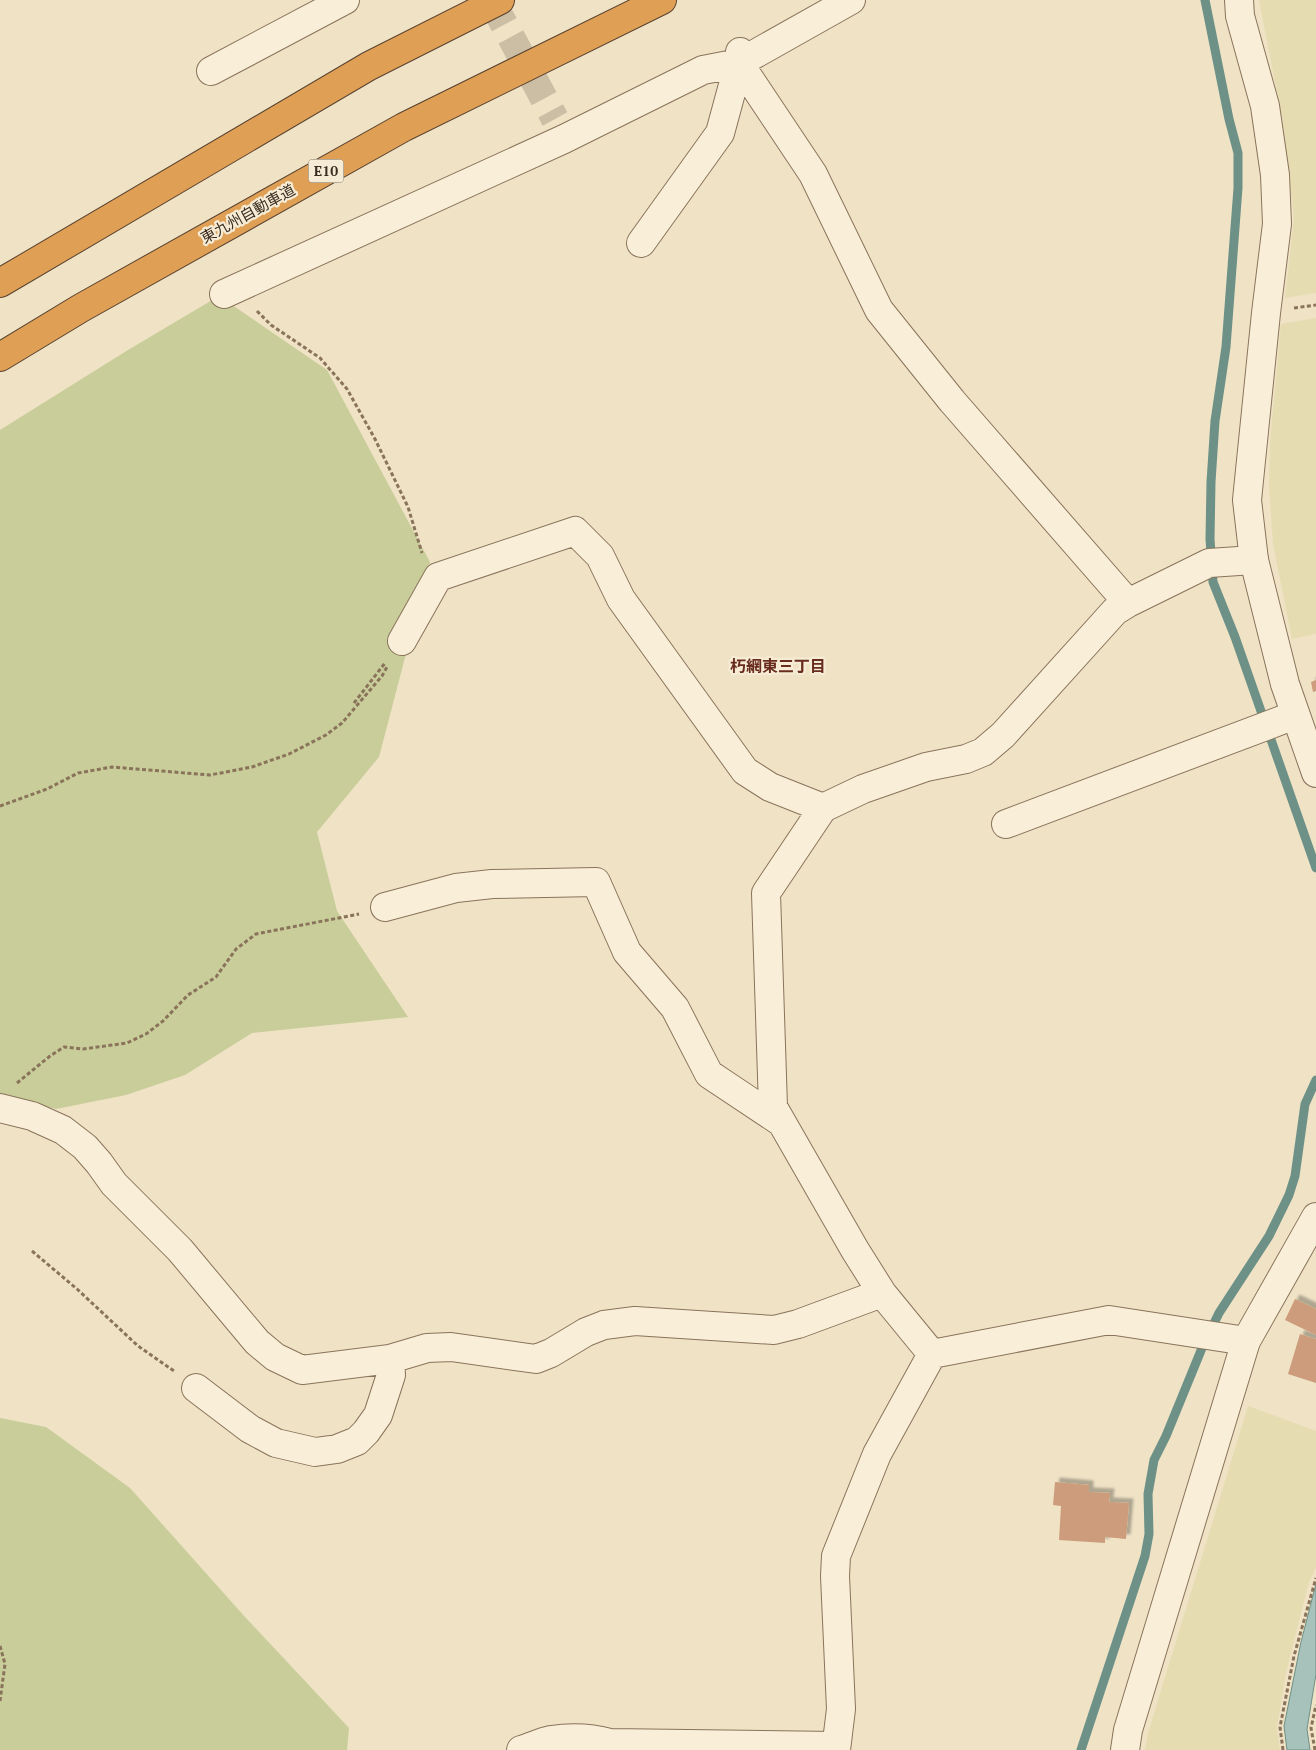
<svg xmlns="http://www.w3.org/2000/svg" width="1316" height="1750" font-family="'PT Serif','Noto Sans JP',serif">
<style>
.farmland{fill:#e5dcb2}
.green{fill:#c8cd99}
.water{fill:#a7c2ba;stroke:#6d9187}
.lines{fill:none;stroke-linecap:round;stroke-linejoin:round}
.stream{stroke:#6d9187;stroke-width:9}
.building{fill:#cd9c7b;filter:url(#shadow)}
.minor-tunnel{stroke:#cbbea4;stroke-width:28;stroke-dasharray:28 14;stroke-linecap:butt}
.minor-casing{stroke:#8a735b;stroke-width:30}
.tertiary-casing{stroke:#8a735b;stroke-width:30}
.motorway-casing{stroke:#58412f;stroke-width:30}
.path{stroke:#8a735b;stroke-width:3;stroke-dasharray:4 2.5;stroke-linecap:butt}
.minor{stroke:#f9efd9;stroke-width:28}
.tertiary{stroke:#f9efd9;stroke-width:28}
.motorway{stroke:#dfa056;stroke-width:28}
.labels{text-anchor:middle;stroke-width:4.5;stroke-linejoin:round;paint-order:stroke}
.shield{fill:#f6ecd5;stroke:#726656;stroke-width:1}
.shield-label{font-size:14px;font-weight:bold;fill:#3a2c1f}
.street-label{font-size:15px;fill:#3a2c1f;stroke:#f6ecd5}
.neighbourhood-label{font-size:16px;font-weight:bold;fill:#682c1e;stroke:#f6ecd5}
</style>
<defs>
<filter id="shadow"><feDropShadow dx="4.5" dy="-4.5" stdDeviation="1" flood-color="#0004"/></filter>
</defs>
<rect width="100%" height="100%" fill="#efe2c5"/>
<!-- farmland -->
<path class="farmland" d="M1259,0H1316V293L1285,298L1294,218L1282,118Z
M1316,318V634L1292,639L1273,544L1269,487L1270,442L1281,324Z
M1248,1406L1316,1431V1568L1309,1582L1286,1673L1277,1728L1280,1750H1145L1148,1733Z"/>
<!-- green -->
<path class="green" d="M219,296L327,370L430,562L379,757L317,832L337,911L408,1017L252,1033L185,1075L126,1095L56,1109L0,1096V430L128,350Z
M0,1418L46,1427L130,1488L245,1617L349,1728L347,1750H0Z"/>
<!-- water -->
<path class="water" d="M1316,1584V1674L1307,1729L1310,1750H1287L1284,1726L1301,1642Z"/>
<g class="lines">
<!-- stream -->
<path class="stream" d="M1205,0L1229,119L1238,153V188L1226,347L1215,421L1211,482L1210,539L1213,582L1235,637L1316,868
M1081,1750L1145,1556L1149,1534L1148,1494L1154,1460L1166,1436L1202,1348L1219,1313L1269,1236L1289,1195L1295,1176L1305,1104L1316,1080"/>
</g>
<!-- building -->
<path class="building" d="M1316,680V691L1313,692L1311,682Z
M1295,1299L1316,1309V1335L1285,1320Z
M1300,1334L1316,1339V1383L1288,1374Z
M1055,1482L1089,1485V1492L1110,1493L1109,1502L1129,1503L1126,1539L1105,1537V1543L1059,1540L1061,1506L1053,1505Z"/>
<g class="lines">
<!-- minor-tunnel -->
<path class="minor-tunnel" d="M491,0L555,119"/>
<defs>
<path id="minor" d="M739,63L813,174L879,310L952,401L1128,603
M211,71L345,0
M641,243L720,133L739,63L740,52
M224,294L564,139L703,70L739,63L851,0
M402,641L438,577L575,531L600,556L621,599L745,771L770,787L823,808
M1006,824L1295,715
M385,907L456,888L492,884L596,882L627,952L675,1008L709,1074L781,1122
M0,1108L32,1116L63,1130L85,1147L99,1163L114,1184L180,1250L257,1342L275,1357L302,1370L390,1359L427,1348L451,1347L536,1359L551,1353L586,1332L604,1325L635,1321L774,1330L798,1324L882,1293
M932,1354L882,1293L855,1250L773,1107L766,893L823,808L863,789L926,767L966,759L983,752L1003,735L1115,611L1128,603L1209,563L1254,560
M196,1388L250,1429L276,1443L315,1452L337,1449L357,1441L366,1432L378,1415L391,1375L390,1359
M521,1750C531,1747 541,1742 551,1740C570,1737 592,1738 610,1743L836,1746
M836,1750L841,1709L835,1576L836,1556L877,1454L932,1354L1109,1320L1246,1341"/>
<path id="tertiary" d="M1239,0L1240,16L1265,106L1275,175L1277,224L1266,313L1247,500L1254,560L1285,684L1316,773
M1125,1750L1128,1730L1246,1341L1316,1217"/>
<path id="motorway" d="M0,283L369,66L500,0
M0,357L81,308L404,127L662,0"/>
</defs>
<!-- minor casing -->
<use href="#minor" class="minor-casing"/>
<!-- tertiary casing -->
<use href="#tertiary" class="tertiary-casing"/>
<!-- motorway casing -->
<use href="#motorway" class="motorway-casing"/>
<!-- path -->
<path class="path" d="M1294,308L1316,305
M257,311L271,325L320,358L347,389L375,439L408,507L422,553
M354,703L385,663
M0,806L47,789L78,773L112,767L210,775L252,767L289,754L326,735L342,723L382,676L388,665
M17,1083L50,1056L64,1047L83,1049L127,1043L146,1034L163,1021L188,995L216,977L236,949L256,934L359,914
M32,1251L77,1289L138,1346L174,1371
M0,1646L5,1664L0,1701
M1283,1750L1280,1727L1294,1656L1316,1578
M1315,1750L1311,1728L1316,1705"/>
<!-- minor -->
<use href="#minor" class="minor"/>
<!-- tertiary -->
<use href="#tertiary" class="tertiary"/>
<!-- motorway -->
<use href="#motorway" class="motorway"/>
</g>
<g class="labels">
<!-- shield labels -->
<rect class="shield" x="308.5" y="159.5" width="35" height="23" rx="4"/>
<g class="shield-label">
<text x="326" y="176">E10</text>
</g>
<!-- street labels -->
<g class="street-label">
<text transform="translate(248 214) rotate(-29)" y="5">東九州自動車道</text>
</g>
<!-- neighbourhood labels -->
<g class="neighbourhood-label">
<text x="778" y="672">朽網東三丁目</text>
</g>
</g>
</svg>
